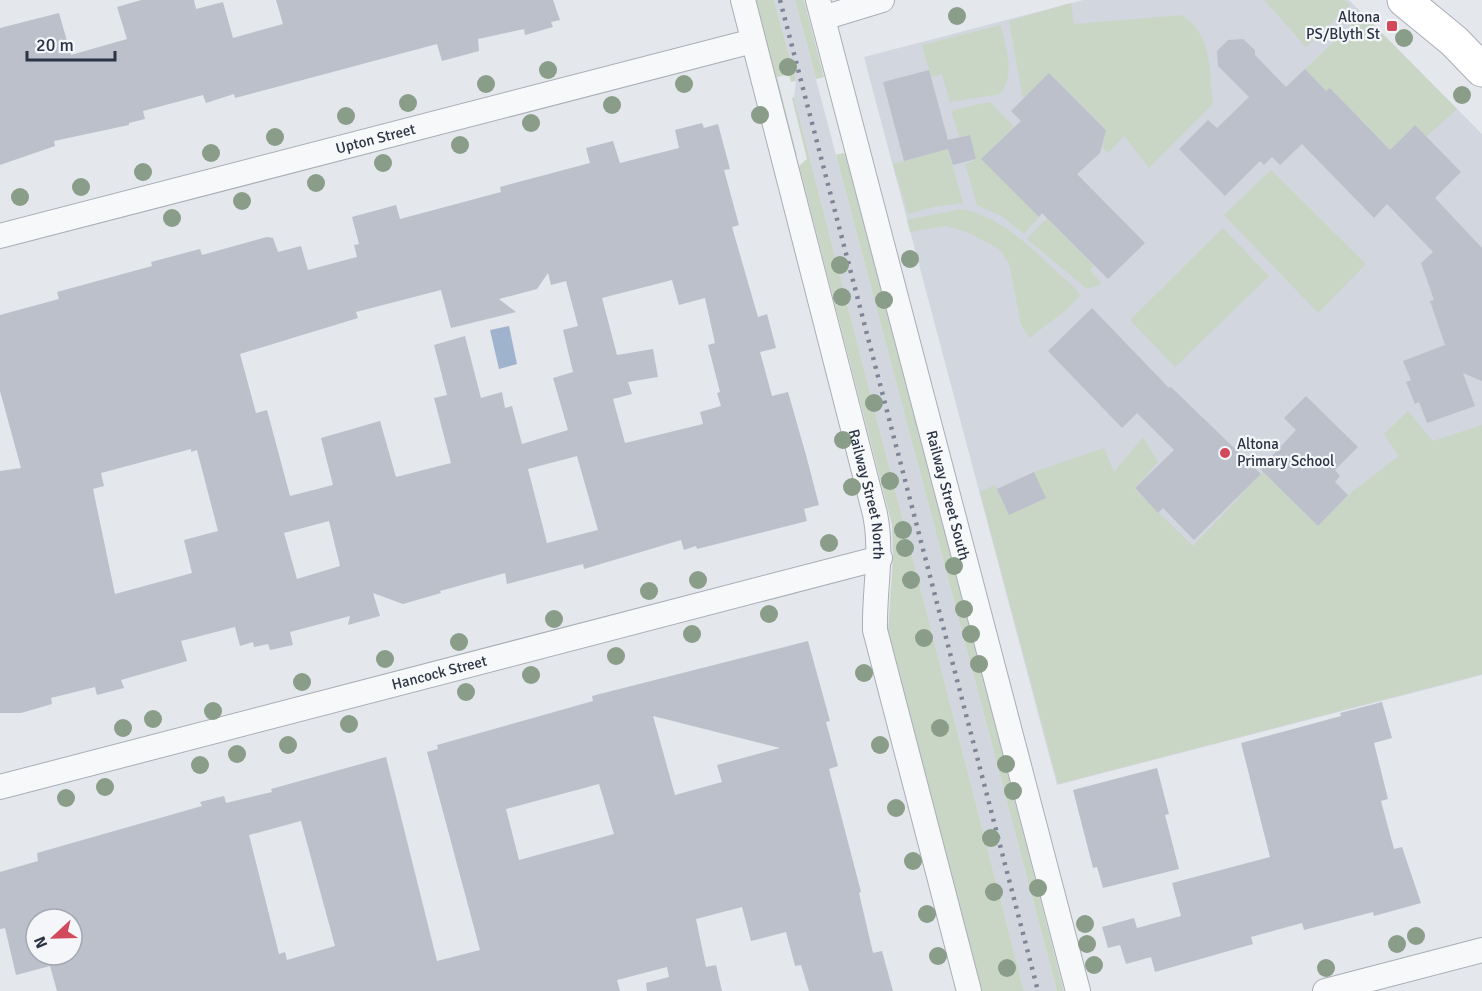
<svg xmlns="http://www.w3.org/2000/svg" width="1482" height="991" font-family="Signika,sans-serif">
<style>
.built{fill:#d2d6de}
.green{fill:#c9d6c5}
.water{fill:#9fb4cc}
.building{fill:#bbc0ca;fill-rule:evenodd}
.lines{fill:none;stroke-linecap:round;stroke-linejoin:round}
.street-casing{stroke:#a9aeb7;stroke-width:26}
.secondary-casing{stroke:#a9aeb7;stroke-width:35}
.street{stroke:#f7f8fa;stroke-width:24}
.secondary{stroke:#fff;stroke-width:33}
.rail{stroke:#7d8696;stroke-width:4.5;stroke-dasharray:3 6;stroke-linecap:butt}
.tree{fill:#899d89}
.poi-dot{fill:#d1495b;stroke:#f4f6f9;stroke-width:2}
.labels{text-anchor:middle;stroke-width:4.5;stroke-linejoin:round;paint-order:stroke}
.poi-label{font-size:15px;fill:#2b3445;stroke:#f4f6f9;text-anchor:end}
.street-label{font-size:15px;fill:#2b3445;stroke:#f4f6f9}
</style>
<rect width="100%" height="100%" fill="#e4e7ec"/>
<!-- built -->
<path class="built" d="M774,0H795L1057,991H1024L794,97L796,81Z
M1083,0H1349L1482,134V675L1057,785L864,57Z"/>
<!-- green -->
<path class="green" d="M753,0H774L796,81L791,82L789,74L777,77L797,156L793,154Z
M795,0H804L824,77L816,79Z
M1264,0H1345L1350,5L1306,47Z
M1071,3L1074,24L1182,15C1213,35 1209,71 1213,104L1149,168L1124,136L1108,153L1102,147L1106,129L1050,74L1023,99L1009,21Z
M1363,14L1457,109L1426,137L1415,125L1396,144L1395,155L1330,88L1326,91L1305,69Z
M1001,25C1005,47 1016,75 1000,94L950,102L942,74L931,77L922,45Z
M794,97L1024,991H982L888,631L893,556L892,525L799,166L807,159L792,98Z
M990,102L1014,127L982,159L1039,217L1024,234L1003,217L977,205L965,164L976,160L970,135L959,137L952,113L953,110Z
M948,149L963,203L933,207L908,214L893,164Z
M843,153L848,156L1064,991H1057L836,155Z
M1271,170L1366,264L1318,313L1224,215Z
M1066,198L1052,223L1094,266L1090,270L1102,284L1087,289L1027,239Z
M962,209C1008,218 1041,259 1076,289L1080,296L1064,312L1029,338L1021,325L1009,263L999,249L967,232L946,226L910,232L907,220Z
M1223,228L1269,276L1175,367L1130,320Z
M1408,411L1433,441L1482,425V674L1058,784L980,492L995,485L1009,515L1034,472L1104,448L1114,472L1143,437L1158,462L1134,489L1193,546L1263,472L1318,526L1348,495L1399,456L1384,434Z"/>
<!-- water -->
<path class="water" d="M509,326L517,364L499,369L490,330Z"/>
<!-- building -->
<path class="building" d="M141,0H194L196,9L223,2L233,38L283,24L276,0H553L560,20L551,22L553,27L525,35L524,29L478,39L479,51L442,61L437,44L235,98L234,94L206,103L203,95L143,111L145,119L129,123V125L54,141L55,146L0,165V28L59,13L71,55L127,39L117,7Z
M1243,39L1255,50V55L1286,87L1305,69L1326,91L1330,88L1390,150L1415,125L1461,172L1435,198L1482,248V381L1463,373L1475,406L1427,423L1419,402L1415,404L1406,382L1411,380L1403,361L1445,345L1430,301L1434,300L1421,263L1433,252L1387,204L1374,218L1302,144L1280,165L1272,157L1264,165L1260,161L1225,196L1179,149L1208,120L1217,128L1249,97L1218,66L1217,51L1228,40Z
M929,70L948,140L970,135L976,159L953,165L948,149L904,161L883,82Z
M1049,73L1106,130L1100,153L1077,174L1145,243L1108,279L1042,213L1039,217L981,159L1021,121L1011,111Z
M702,123L704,128L718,124L730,169L724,170L739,225L732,227L758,317L767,314L776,348L760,352L772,396L788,392L806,455L819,505L804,509L807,521L697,549L696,546L684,550L681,540L584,569L583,564L507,584L505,573L440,591L441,593L403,604L373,593L380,616L348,625L350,616L290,632L293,645L270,650L268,644L254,647L253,642L240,646L235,627L181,641L187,661L121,680L124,688L97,695L95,687L51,698L52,704L21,713H0V471L21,468L0,391V315L59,299L57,292L152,266L151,262L200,249L202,255L267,237L273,238L278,252L301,246L308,270L357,257L354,245L359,244L352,217L396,205L400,219L501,192L500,187L590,163L586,148L613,141L620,163L679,148L675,130ZM548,273L551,285L566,281L578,326L563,330L573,372L553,378L568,430L522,444L512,406L505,408L502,392L481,398L465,336L434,345L447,395L434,398L451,463L396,477L380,421L321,438L333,485L290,496L267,410L256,413L240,354L358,318L356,312L441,290L451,328L516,312L499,299L537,289ZM672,280L679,305L705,298L715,343L708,345L720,392L717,393L721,406L700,412L703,424L625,443L613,399L632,394L628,382L658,377L653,349L617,355L602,298ZM191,449V452L197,450L218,531L184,540L192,573L115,594L93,489L104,486L101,473ZM577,456L598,530L547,543L528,469ZM329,521L340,566L297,579L284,533Z
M1092,308L1169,388L1171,387L1261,474L1194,540L1163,508L1158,513L1135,488L1174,450L1137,413L1122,428L1048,351Z
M1306,396L1358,447L1335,470L1340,476L1335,482L1348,495L1318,526L1260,469L1296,430L1284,418Z
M1034,472L1046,498L1009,515L997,489Z
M808,641L830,721L826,722L838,766L829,769L861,892L859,893L873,953L882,951L893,991H809L801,965L795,966L786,932L751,941L742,907L696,919L706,967L716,965L722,991H647L646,983L669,977L667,967L617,980L620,991H57L50,966L16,975L5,928L0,929V872L38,861L37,853L202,806L200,802L224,796L226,803L272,792L271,789L386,757L437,961L480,950L427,752L438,749L437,745L593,701L592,696ZM653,716L780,748L717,765L722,782L675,795ZM599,784L614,834L519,860L506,809ZM301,821L335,946L287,960L285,952L279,954L249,835ZM36,919H72V955H36Z
M1382,702L1392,738L1374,743L1388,799L1381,801L1394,849L1402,847L1421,903L1374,916L1373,912L1304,930L1302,923L1251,937L1253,944L1155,972L1151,957L1126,964L1120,945L1108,948L1102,927L1134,918L1137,928L1181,916L1172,883L1270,857L1241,743L1341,716L1340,713Z
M1157,768L1169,814L1165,815L1179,869L1103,888L1097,867L1093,868L1073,790Z"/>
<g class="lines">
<defs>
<g id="street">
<path id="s1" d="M743,0L875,514C883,553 874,590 875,630L969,991"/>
<path id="s2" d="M818,0L1078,991"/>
<path d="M823,18L882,0"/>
<path id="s3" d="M0,236L753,41"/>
<path id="s4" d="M0,787L880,558"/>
<path d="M1325,991L1482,950"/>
</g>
<path id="secondary" d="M1404,0L1454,41L1482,70"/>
</defs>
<!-- street casing -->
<use href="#street" class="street-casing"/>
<!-- secondary casing -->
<use href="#secondary" class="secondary-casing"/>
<!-- street -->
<use href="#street" class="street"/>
<!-- secondary -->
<use href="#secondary" class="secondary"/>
<!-- rail -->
<path class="rail" d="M780,0L1038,991"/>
</g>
<!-- trees -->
<g class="tree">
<circle cx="957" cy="16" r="9"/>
<circle cx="1404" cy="38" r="9"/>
<circle cx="788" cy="67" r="9"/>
<circle cx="548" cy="70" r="9"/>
<circle cx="486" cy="84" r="9"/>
<circle cx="684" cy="84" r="9"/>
<circle cx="1462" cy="95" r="9"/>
<circle cx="408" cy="103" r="9"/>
<circle cx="612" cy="105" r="9"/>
<circle cx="760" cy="115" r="9"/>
<circle cx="346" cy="116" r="9"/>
<circle cx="531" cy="123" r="9"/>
<circle cx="275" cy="137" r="9"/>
<circle cx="460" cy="145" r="9"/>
<circle cx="211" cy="153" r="9"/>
<circle cx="383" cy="163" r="9"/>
<circle cx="143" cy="172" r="9"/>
<circle cx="316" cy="183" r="9"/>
<circle cx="81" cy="187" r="9"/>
<circle cx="20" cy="197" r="9"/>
<circle cx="242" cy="201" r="9"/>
<circle cx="172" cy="218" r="9"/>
<circle cx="910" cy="259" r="9"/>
<circle cx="840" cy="265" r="9"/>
<circle cx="842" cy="297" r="9"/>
<circle cx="884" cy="300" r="9"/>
<circle cx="874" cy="403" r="9"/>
<circle cx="843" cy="440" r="9"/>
<circle cx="890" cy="481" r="9"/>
<circle cx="852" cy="487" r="9"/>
<circle cx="903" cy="530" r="9"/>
<circle cx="829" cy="543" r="9"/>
<circle cx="905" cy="548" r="9"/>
<circle cx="954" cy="566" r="9"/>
<circle cx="698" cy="580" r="9"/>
<circle cx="911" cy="580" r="9"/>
<circle cx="649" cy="591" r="9"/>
<circle cx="964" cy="609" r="9"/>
<circle cx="769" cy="614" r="9"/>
<circle cx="554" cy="619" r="9"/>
<circle cx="692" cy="634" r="9"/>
<circle cx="971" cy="634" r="9"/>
<circle cx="924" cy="638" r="9"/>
<circle cx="459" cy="642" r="9"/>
<circle cx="616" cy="656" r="9"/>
<circle cx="385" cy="659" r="9"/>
<circle cx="979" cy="664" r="9"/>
<circle cx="864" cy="673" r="9"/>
<circle cx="531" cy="675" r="9"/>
<circle cx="302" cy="682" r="9"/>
<circle cx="466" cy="692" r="9"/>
<circle cx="213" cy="711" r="9"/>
<circle cx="153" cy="719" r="9"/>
<circle cx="349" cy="724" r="9"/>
<circle cx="123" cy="728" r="9"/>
<circle cx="940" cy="728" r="9"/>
<circle cx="288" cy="745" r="9"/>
<circle cx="880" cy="745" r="9"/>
<circle cx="237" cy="754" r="9"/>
<circle cx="1006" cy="764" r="9"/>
<circle cx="200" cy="765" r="9"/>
<circle cx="105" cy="787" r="9"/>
<circle cx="1013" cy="791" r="9"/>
<circle cx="66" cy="798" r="9"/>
<circle cx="896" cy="808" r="9"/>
<circle cx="991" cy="838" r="9"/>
<circle cx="913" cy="861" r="9"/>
<circle cx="1038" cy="888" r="9"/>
<circle cx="994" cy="892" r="9"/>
<circle cx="927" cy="914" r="9"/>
<circle cx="1085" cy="924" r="9"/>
<circle cx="1416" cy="936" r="9"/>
<circle cx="1087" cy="944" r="9"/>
<circle cx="1397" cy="944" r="9"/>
<circle cx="938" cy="956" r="9"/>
<circle cx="1094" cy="965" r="9"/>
<circle cx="1007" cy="968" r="9"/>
<circle cx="1326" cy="968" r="9"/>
</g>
<!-- markers -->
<g class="poi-dot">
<rect x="1386" y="20" width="12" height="12" rx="3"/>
<circle cx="1225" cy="453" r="6"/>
</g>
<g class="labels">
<!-- poi labels -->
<g class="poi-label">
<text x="1380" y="22">Altona<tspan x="1380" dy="17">PS/Blyth St</tspan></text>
<text x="1237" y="449" text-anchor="start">Altona<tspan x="1237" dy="17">Primary School</tspan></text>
</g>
<!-- street labels -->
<g class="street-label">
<text dy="5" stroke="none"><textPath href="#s3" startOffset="388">Upton Street</textPath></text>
<text dy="5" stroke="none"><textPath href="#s1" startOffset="510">Railway Street North</textPath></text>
<text dy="5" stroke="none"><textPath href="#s2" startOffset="512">Railway Street South</textPath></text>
<text dy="5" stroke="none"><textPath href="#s4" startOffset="454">Hancock Street</textPath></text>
</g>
</g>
<!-- north arrow -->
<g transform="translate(54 937) rotate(248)"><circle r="28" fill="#f4f6f9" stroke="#a4a8b1" stroke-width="1.5"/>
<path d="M0-4.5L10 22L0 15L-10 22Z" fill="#d1495b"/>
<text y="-9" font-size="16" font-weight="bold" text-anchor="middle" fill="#2b3445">N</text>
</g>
<!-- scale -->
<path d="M27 51v9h88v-9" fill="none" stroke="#2b3445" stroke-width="3"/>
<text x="36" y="51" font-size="18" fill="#2b3445" stroke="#f4f6f9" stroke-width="4.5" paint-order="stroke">20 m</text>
</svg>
